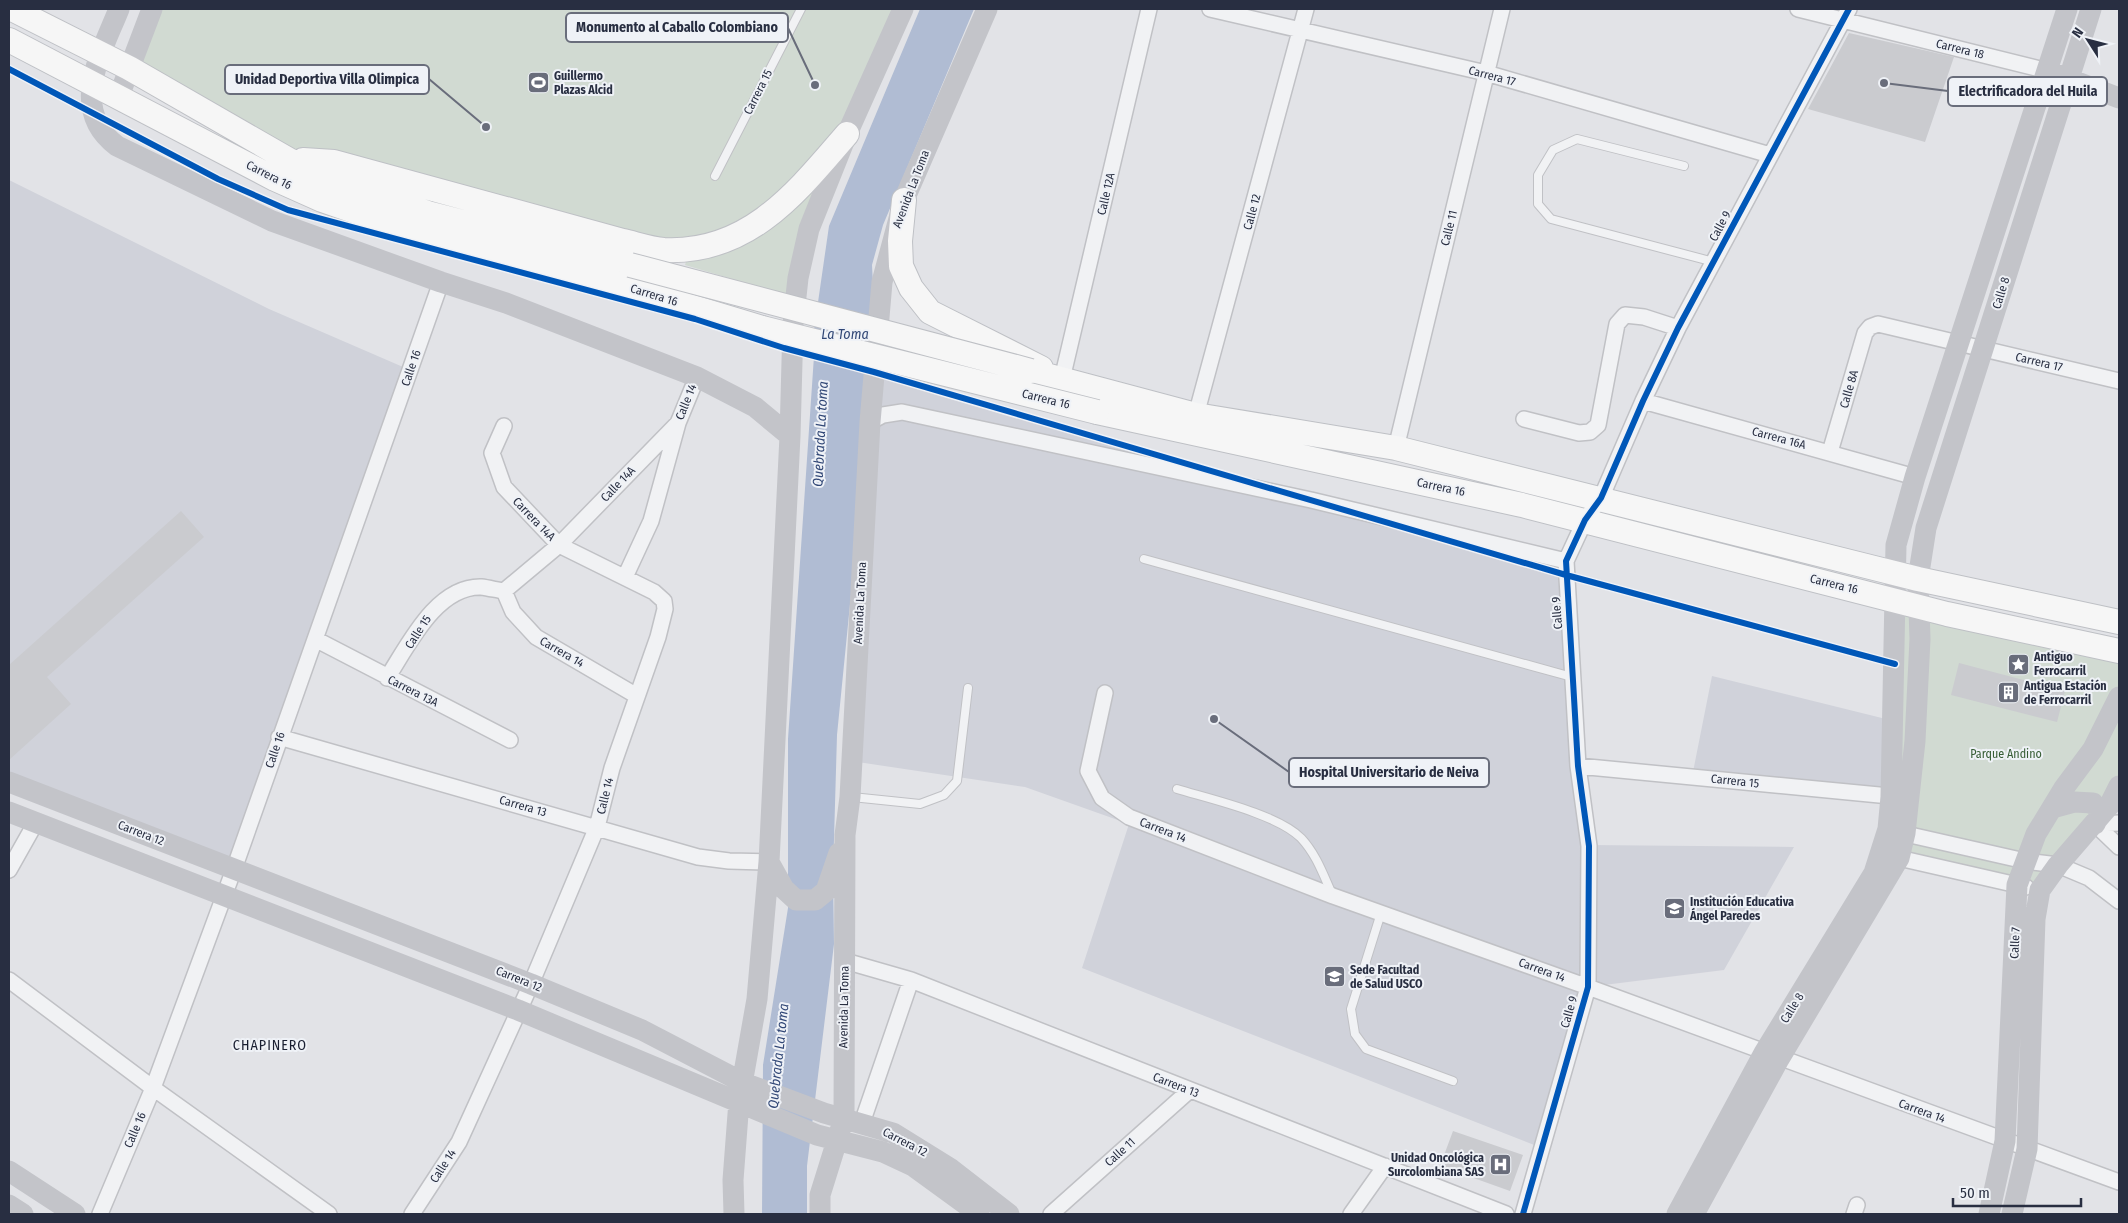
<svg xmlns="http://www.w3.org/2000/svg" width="2128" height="1223" font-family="'Fira Sans Condensed',sans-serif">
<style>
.built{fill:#d0d2da}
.green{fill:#d1dad2}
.water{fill:#b0bcd3}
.building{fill:#cacbcf}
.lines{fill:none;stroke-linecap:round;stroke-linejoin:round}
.lane-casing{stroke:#c0c1c5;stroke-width:10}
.street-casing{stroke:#c0c1c5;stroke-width:18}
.primary-casing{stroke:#bec0c5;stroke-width:26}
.lane{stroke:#f1f2f4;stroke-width:8}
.street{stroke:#f1f2f4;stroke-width:15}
.secondary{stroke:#c3c4c9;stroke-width:21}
.primary{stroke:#f6f6f6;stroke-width:24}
.primary-bridge-casing{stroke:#bec0c5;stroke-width:26;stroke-linecap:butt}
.primary-bridge{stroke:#f6f6f6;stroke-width:24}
.cycleway-casing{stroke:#eff2f7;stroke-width:9}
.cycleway{stroke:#0057b8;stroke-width:6}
.labels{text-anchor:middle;stroke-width:4;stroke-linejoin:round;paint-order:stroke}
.street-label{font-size:12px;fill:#282e41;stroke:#eff2f7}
.poi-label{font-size:12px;font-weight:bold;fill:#282e41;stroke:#eff2f7;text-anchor:start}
.park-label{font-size:12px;fill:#375d35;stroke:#eff2f7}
.water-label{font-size:14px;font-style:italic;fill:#314776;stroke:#eff2f7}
.neighbourhood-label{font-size:14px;letter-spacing:1px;fill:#1a1f32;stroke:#eff2f7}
.leader{fill:none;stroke:#696d7b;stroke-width:2}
.callout-dot{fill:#696d7b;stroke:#eff2f7;stroke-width:2}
.callout{fill:#eff2f7;stroke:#696d7b;stroke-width:2}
.callout-label{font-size:14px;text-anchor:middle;font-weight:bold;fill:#282e41}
</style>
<rect width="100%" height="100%" fill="#e2e3e7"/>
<!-- built -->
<path class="built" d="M9,180L269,309L410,370L234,869L9,779Z
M874,372L1566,570L1589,845L1794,847L1724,970L1588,987L1542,1148L1082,968L1129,824L1025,787L851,761Z
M1712,676L1894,721L1891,797L1692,777Z"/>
<!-- green -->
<path class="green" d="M152,9H900L814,221L796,298L685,265L690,249L289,160L129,68Z
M1895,600L2119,651V786L2040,890L1881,854Z"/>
<!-- water -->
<path class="water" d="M920,9H974L883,225L872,265L876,343L837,735L833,874L834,944L807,1166V1214H762L763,1065L788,908V739L814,356V330L829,226Z"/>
<!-- building -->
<path class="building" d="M1849,33L1954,57L1925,142L1808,109Z
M181,511L204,537L47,677L71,704L9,760V665Z
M1959,663L2065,691L2057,722L1951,695Z
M1453,1131L1523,1155L1510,1191L1440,1166Z"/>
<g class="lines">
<defs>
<path id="lane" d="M1684,166L1577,139L1553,150L1538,175V204L1551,219L1714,262
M715,176L801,9
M1144,559L1572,677
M1177,789C1210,799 1277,814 1301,838C1316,854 1323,874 1332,894
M852,797L920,804L944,795L957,781L968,688
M1381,913L1351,1009L1355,1034L1366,1049L1453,1081"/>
<path id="street" d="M1210,9L1486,73L1770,155
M1798,9L2048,71
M1062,379L1149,9
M1643,401L1915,477
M1196,415L1306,9
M1524,419L1579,433L1590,432L1598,425L1617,324L1625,315L1644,317L1678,328
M870,422L883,415L902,412L1311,500L1566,561
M1396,448L1502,9
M1830,452L1865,333L1870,327L1878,324L2119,381
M625,577L651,521L678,423L697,377
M504,591L513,612L536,637L637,696
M317,640L510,740
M387,678C408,646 436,586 481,587C489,588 497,590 504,591L559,545L678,423
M1105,693L1088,771L1102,798L1129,817L1333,896L1588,987L2119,1182
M279,737L698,857L729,861L769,862
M1578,766L1900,797
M2095,824L2119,847
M2095,824L2119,823
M1897,832L2025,861L2058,865L2089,878L2119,901
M1890,856L2026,887
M9,870L36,822
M845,961L911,980L1506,1214
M9,980L153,1088L329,1214
M862,1123L911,980
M100,1214L153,1088L234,869L441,282
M412,1214L459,1142L531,984L597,827L612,768L658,637L665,609L664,601L654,592L559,545L504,487L492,453L504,426
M1051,1214L1190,1090
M1351,1214L1385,1166
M1523,1214L1588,987L1589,846L1578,766L1566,561L1585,520L1601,498L1643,401L1678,328L1849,9
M1854,1214L1857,1205"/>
<path id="primary" d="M12,9L129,68L289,160L329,178L428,213L630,265
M9,40L275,179L322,200L423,235L623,286L762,328
M303,160L334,162L623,241C636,244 651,249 664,250C749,254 797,192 847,134
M904,200L900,241L901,266L911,288L930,312L1041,368
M1031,371L1196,415L1396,448L1918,579L2119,622
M1097,412L1522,505L1947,614L2119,651"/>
</defs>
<!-- lane casing -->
<use href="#lane" class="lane-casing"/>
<!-- street casing -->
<use href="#street" class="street-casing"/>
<!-- primary casing -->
<use href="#primary" class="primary-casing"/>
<!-- lane -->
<use href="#lane" class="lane"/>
<!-- street -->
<use href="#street" class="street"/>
<!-- secondary -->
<path class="secondary" d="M119,9C101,54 68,109 117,146L272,221L441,282L506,303L697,377L755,407L790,436
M2054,73L2119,98
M119,96L152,9
M9,782L531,984L642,1030L744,1083L824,1113L893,1133L951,1169L1009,1214
M2052,808L2074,802L2093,803L2100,813L2095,824
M9,812L518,1010L817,1135L883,1152L913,1166L979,1214
M769,862L784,889L796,900H815L826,891L839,853
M9,1171L75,1214
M9,1205L23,1214
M734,1214L733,1180L739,1101L757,999L769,862L790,436L793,324L798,278L809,229L847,134L903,9
M820,1214V1195L844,1118L845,835L850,797L870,422L882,282L904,200L987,9
M1677,1214L1764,1053L1874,873L1888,829L1891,797L1896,545L1915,477L2067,9
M1694,1214L1779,1059L1899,858L1905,833L1915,741L1920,639L1918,579L1926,528L2091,9
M1989,1214L2005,1141L2017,885L2036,834L2064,788L2093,749L2119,697
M2012,1214L2027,1149L2035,919L2040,890L2058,865L2109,806L2119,786"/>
<!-- primary -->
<use href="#primary" class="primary"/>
<defs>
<path id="primary-bridge" d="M630,265L1031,371
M762,328L1097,412"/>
</defs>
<!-- primary-bridge casing -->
<use href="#primary-bridge" class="primary-bridge-casing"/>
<!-- primary-bridge -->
<use href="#primary-bridge" class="primary-bridge"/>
<defs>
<path id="cycleway" d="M9,69L218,179L288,210L695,319L784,348L874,372L1566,575L1895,664
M1523,1214L1588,987L1589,846L1578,766L1566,561L1585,520L1601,498L1643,401L1678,328L1849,9"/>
</defs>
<!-- cycleway casing -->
<use href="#cycleway" class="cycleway-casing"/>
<!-- cycleway -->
<use href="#cycleway" class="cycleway"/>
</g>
<!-- icons -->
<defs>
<symbol id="stadium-square" viewBox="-11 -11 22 22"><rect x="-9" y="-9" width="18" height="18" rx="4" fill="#696d7b" stroke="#eff2f7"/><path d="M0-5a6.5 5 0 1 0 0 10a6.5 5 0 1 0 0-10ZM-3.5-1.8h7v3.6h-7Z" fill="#fff"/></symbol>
<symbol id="sight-square" viewBox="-11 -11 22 22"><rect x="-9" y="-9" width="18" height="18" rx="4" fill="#696d7b" stroke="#eff2f7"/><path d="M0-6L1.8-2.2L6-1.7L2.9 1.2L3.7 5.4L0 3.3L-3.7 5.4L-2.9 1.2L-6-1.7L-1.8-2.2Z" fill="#fff"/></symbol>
<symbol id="building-square" viewBox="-11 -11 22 22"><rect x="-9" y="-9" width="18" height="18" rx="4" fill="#696d7b" stroke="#eff2f7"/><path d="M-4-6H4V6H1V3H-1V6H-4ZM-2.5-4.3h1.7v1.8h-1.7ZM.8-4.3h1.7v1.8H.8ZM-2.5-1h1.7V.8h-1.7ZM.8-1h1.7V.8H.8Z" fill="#fff"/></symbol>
<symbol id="university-square" viewBox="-11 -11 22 22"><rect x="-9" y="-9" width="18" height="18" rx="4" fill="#696d7b" stroke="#eff2f7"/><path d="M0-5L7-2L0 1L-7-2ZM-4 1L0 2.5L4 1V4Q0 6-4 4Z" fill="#fff"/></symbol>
<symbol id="hospital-square" viewBox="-11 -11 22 22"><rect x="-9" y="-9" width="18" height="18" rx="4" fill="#696d7b" stroke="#eff2f7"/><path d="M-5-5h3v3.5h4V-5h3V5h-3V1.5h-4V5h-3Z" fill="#fff"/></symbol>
</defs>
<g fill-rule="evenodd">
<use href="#stadium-square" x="526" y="70" width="25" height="25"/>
<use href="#sight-square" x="2006" y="652" width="25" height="25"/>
<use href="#building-square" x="1996" y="680" width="25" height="25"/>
<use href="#university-square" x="1662" y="896" width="25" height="25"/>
<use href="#university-square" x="1322" y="964" width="25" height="25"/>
<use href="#hospital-square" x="1488" y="1152" width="25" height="25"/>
</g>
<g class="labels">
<!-- street labels -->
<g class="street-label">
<text transform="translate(1960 49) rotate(14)" y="4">Carrera 18</text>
<text transform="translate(1492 76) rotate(15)" y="4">Carrera 17</text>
<text transform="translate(758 92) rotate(-63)" y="4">Carrera 15</text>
<text transform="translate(269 175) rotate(27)" y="4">Carrera 16</text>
<text transform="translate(911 189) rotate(-69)" y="4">Avenida La Toma</text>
<text transform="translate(1106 194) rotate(-77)" y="4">Calle 12A</text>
<text transform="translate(1252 212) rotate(-75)" y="4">Calle 12</text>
<text transform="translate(1720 226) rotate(-62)" y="4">Calle 9</text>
<text transform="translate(1449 228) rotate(-76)" y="4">Calle 11</text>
<text transform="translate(2001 293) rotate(-73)" y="4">Calle 8</text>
<text transform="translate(654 295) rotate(17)" y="4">Carrera 16</text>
<text transform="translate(2039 362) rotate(13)" y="4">Carrera 17</text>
<text transform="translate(411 368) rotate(-71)" y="4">Calle 16</text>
<text transform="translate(1849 389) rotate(-74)" y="4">Calle 8A</text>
<text transform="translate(1046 399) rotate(14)" y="4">Carrera 16</text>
<text transform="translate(686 402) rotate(-68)" y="4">Calle 14</text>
<text transform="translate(1779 438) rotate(15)" y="4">Carrera 16A</text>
<text transform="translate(618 484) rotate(-46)" y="4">Calle 14A</text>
<text transform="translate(1441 487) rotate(12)" y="4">Carrera 16</text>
<text transform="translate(534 519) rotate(46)" y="4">Carrera 14A</text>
<text transform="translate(1834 584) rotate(14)" y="4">Carrera 16</text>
<text transform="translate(860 603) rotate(-87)" y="4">Avenida La Toma</text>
<text transform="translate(1557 613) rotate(-94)" y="4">Calle 9</text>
<text transform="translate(418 632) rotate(-57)" y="4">Calle 15</text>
<text transform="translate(562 652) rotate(30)" y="4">Carrera 14</text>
<text transform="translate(413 691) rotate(27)" y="4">Carrera 13A</text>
<text transform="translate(275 750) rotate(-71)" y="4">Calle 16</text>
<text transform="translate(1735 781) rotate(6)" y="4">Carrera 15</text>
<text transform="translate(605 796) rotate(-76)" y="4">Calle 14</text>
<text transform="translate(523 806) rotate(16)" y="4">Carrera 13</text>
<text transform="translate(1163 830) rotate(21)" y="4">Carrera 14</text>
<text transform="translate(141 833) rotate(21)" y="4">Carrera 12</text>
<text transform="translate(2015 943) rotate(-87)" y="4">Calle 7</text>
<text transform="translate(1542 970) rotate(20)" y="4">Carrera 14</text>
<text transform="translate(519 979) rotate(22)" y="4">Carrera 12</text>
<text transform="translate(844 1007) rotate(-89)" y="4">Avenida La Toma</text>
<text transform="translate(1792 1008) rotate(-58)" y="4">Calle 8</text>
<text transform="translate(1569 1012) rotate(-74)" y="4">Calle 9</text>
<text transform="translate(1176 1085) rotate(21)" y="4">Carrera 13</text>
<text transform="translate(1922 1111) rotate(20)" y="4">Carrera 14</text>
<text transform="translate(135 1130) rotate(-67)" y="4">Calle 16</text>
<text transform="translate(905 1142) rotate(27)" y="4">Carrera 12</text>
<text transform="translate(1120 1152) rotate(-42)" y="4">Calle 11</text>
<text transform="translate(443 1166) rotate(-57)" y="4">Calle 14</text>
</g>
<!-- poi labels -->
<g class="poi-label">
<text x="554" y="80">Guillermo<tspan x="554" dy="14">Plazas Alcid</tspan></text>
<text x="2034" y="661">Antiguo<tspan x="2034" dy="14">Ferrocarril</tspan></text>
<text x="2024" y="690">Antigua Estación<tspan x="2024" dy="14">de Ferrocarril</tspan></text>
<text x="1690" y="906">Institución Educativa<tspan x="1690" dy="14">Ángel Paredes</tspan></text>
<text x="1350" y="974">Sede Facultad<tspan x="1350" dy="14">de Salud USCO</tspan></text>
<text x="1484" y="1162" text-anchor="end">Unidad Oncológica<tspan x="1484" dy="14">Surcolombiana SAS</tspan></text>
</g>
<!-- park labels -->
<g class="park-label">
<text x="2006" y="758">Parque Andino</text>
</g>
<!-- water labels -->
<g class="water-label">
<text x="845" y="339">La Toma</text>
<text transform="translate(820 434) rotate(-87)" y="5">Quebrada La toma</text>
<text transform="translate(778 1056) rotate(-84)" y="5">Quebrada La toma</text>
</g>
<!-- neighbourhood labels -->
<g class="neighbourhood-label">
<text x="270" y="1050">CHAPINERO</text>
</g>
</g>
<!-- callouts -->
<path class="leader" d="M815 85L788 28M486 127L429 79M1884 83L1948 91M1214 719L1289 772"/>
<g class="callout-dot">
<circle cx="815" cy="85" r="5"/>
<circle cx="486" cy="127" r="5"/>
<circle cx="1884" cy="83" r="5"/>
<circle cx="1214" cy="719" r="5"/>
</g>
<g class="callout">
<rect x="566" y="13" width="222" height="29" rx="5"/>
<rect x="225" y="65" width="204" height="29" rx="5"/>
<rect x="1948" y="77" width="159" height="29" rx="5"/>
<rect x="1289" y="758" width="200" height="29" rx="5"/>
</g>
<g class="callout-label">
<text x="677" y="32">Monumento al Caballo Colombiano</text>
<text x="327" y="84">Unidad Deportiva Villa Olimpica</text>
<text x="2028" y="96">Electrificadora del Huila</text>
<text x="1389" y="777">Hospital Universitario de Neiva</text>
</g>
<!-- border -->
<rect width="2128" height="1223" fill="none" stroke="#282e41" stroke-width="20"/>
<!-- north arrow -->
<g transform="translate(2088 40) rotate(306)" stroke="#eff2f7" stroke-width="4" paint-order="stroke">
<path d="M0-4L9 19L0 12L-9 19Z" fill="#282e41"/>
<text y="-8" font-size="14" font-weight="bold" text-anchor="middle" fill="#282e41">N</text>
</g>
<!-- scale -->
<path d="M1953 1198v8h128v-8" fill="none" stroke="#282e41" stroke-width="2.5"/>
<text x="1960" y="1198" font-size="15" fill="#282e41" stroke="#eff2f7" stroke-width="4" paint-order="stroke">50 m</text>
</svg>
